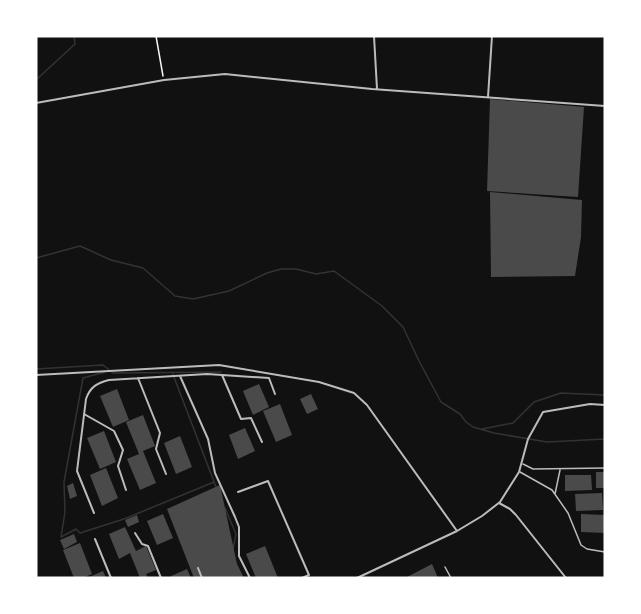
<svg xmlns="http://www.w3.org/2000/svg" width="641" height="614" font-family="'Roboto Condensed',sans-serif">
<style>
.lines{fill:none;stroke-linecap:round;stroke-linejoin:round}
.stream{stroke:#333;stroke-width:1.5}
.building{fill:#4a4a4a}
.path{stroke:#f5f5f5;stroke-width:1.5}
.service{stroke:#bcbcbc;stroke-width:1.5}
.minor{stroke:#bcbcbc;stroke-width:2}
</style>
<rect width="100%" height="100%" fill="#111"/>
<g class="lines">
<!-- stream -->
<path class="stream" d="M36,80L75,44L74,36
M36,258L80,246L111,260L143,268L175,296L193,299L229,291L267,273L281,269H296L316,274L334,271L382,306L403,327L419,361L441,402L460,414L466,422L473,427L494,433L547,442L605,439
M36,369L103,365L113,373L221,372
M105,372L83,378L64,482L65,512L61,537L76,529L80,533L124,519L214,482
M172,372L216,487
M482,429L513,423L534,402L561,393L605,395
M225,508L236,534L233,549"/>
</g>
<!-- building -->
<path class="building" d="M490,99L584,107L578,197L487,191Z
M490,192L582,200L581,237L575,276L491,277Z
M259,384L269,407L253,415L243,391Z
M117,389L129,420L113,427L100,396Z
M311,394L318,409L307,414L300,399Z
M280,404L292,435L276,442L263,411Z
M143,415L155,446L143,451L156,483L140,490L127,459L139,454L126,422Z
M245,428L255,451L238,459L229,435Z
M104,431L116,462L100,469L87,438Z
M180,436L192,467L176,474L164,443Z
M106,468L118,498L102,506L90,475Z
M596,472H605V488H596Z
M565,475H591L592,490L565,491Z
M73,483L77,496L70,499L67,486Z
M220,485L237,564L244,578H194L167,509Z
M602,493L603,510L576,511L575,494Z
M163,514L173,538L157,545L147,521Z
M581,514L605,515V533L581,532Z
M137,515L139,522L128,527L125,520Z
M125,527L136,551L146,546L156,570L146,574L148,578H140L130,553L119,559L109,534Z
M74,534L77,542L64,549L60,540Z
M80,543L92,574L83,578H74L63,550Z
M265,546L278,578H256L246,554Z
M432,564L438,578H405Z
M187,569L191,578H171V576Z
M103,571L106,578H87Z"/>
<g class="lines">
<!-- path -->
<path class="path" d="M156,36L163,76"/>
<!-- service -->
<path class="service" d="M523,464L533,469L605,468
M520,472L552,490L568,513L581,545L587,549L605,552
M555,494L560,470
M445,567L451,578"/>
<!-- minor -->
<path class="minor" d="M374,36L377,89
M488,97L492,36
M36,103L164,80L225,74L372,89L605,106
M36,375L219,365L319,382L354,393L367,405L457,531
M222,375L241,419L251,418L262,442
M180,376L208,439L215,473L235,517L239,527V556L250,578
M138,378L160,433L156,449L166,474
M84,414L114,431L123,450L118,466L126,490
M238,492L268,481L309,575L302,578
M499,503L510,509L516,515L566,578
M94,513L77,471L86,399C90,387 97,383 109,380L207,374L269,378L275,394
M135,533L142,544L148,546L161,578
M95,539L111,578
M198,568L202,578
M357,578L457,531L482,516L500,502L519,472L528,439L543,412L590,404L605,405"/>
</g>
<!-- border -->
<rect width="641" height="614" fill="none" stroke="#ffffff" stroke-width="75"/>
</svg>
